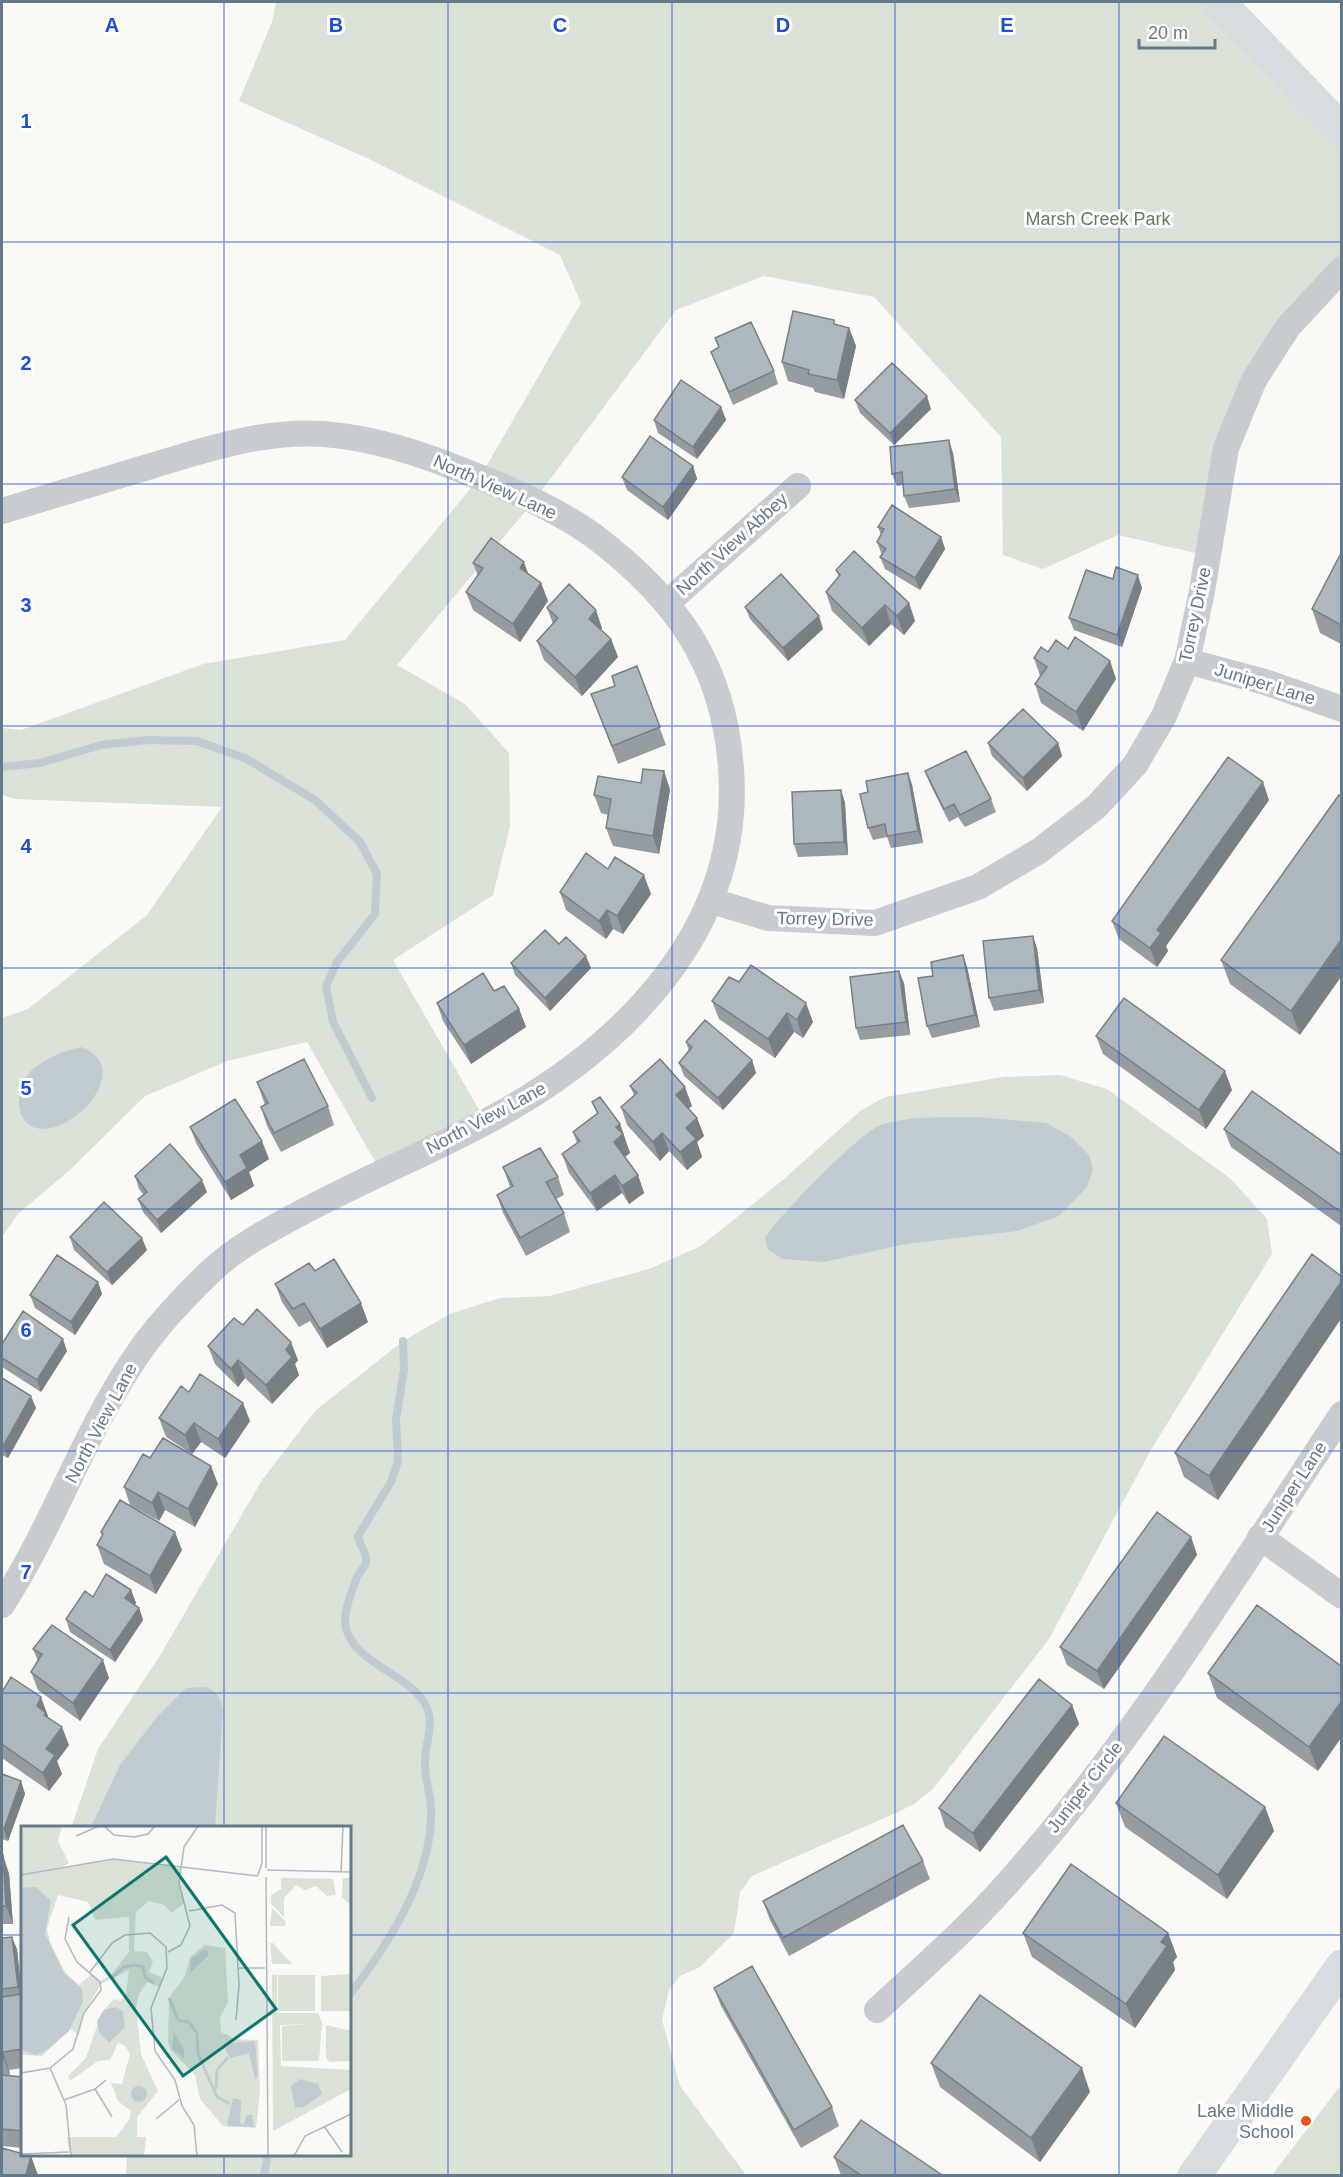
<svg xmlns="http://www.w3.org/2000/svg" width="1343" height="2177" font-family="Arial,sans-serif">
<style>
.green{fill:#dae1d6}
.water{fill:#c1ccd2}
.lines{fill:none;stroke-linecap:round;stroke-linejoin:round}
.stream{stroke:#c1ccd2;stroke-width:8}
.street{stroke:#c8ccd0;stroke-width:26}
.secondary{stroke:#d6dce0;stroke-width:33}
.wall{fill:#959da3}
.shaded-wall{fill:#798085}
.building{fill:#adb7be;stroke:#798085;stroke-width:1.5}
.grid{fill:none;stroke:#1d4ed8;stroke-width:1.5;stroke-opacity:0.55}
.poi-dot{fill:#f54f19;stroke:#fff;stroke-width:2}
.labels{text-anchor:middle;stroke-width:6;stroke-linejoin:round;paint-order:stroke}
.park-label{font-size:18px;fill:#657a60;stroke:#fff}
.street-label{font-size:18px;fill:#64798a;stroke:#fff}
.poi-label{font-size:18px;fill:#64798a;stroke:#fff;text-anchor:end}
.inset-river{fill:none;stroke:#c1ccd2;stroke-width:3}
.inset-road{fill:none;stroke:#b0bac0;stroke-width:1.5}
.view{fill:#0f766e;fill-opacity:0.15;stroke:#0f766e;stroke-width:3}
.inset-edge{fill:none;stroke:#64798a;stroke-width:3}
.grid-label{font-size:20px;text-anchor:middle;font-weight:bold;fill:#1d4ed8;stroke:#fff;stroke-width:6;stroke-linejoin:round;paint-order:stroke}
</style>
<rect width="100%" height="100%" fill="#f9f9f5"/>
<!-- green -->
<path class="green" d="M276,2H1219L1341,130V269L1254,380L1208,556L1118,535L1043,569L1003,555L1001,437L874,297L764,276L676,310L534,501L397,665L465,704L509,753L510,826L493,895L393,960L486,1122L381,1172L307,1042L227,1061L145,1096L71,1169L18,1214L2,1237V1018L28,1009L147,915L222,807L14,799L2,795V728L21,730L203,664L345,640L480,477L581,303L560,255L369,159L239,101L272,22Z
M1060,1075L1107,1089L1231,1179L1267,1219L1272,1254L1152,1448L1049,1639L933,1789L914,1804L898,1812L752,1876L740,1892L734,1933L700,1967L680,1976L669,1990L662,2020L680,2086L746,2175H126L127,2155L350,2154V1828H71L98,1749L161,1654L262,1480L316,1410L403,1341L450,1314L500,1298L550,1296L649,1269L701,1246L784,1179L860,1111L885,1097L1004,1077Z
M1341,2085V2175H1272Z"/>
<!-- water -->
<path class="water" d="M81,1047C137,1068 71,1138 36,1128C12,1121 16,1084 32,1070C46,1058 63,1051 81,1047Z
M977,1117L1046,1123L1070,1136L1089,1155L1093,1170L1087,1187L1059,1216L1017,1231L906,1244L824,1262L783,1259L768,1250L765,1238C778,1217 860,1132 881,1125C911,1115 945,1118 977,1117Z
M206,1687C218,1693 221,1697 223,1710L215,1827H91L120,1765L157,1717L186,1688Z"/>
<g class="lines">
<!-- stream -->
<path class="stream" d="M2,767L40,763L101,745L147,740L197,741L247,759L315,800L360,842L377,874L375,914L337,962L326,986L333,1022L372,1098
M350,1994C389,1944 433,1875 431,1810C431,1795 425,1780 425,1764C424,1743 437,1723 424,1702C404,1672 357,1664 346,1629C342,1612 352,1592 357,1577C359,1573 363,1569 365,1565C369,1553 359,1546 358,1536L391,1482L398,1461L396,1419L404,1370L403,1341
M264,2176L268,2154"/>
<!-- street -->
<path class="street" d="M2,511C51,496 101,481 151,466C208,449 263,430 324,434C373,438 419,453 464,471C509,488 555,508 594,536C676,598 724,665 731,769C743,929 623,1047 493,1118C429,1153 361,1180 297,1215C267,1231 235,1248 210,1272C183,1298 156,1326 135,1358C83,1435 53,1526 2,1605
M667,603L798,486
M1187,661L1265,682L1342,709
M712,901L768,918L875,923L978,887L1039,851L1096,807L1135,765L1164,716L1187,661L1202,591L1226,448L1254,380L1288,327L1342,269
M1260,1537L1342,1596
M877,2010C920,1970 965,1931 1004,1887C1134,1743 1235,1575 1342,1414"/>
<!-- secondary -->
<path class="secondary" d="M1219,2L1342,130
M1194,2176L1342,1966"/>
</g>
<!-- wall -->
<path class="wall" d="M836,325L849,328L856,346L844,399L815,392L813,388L788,381L782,362Z
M711,352L774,371L778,384L733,405Z
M855,400L931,409L894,445L860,413Z
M721,407L726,420L697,459L658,433L654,420Z
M953,453L960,502L909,508L904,496L903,485L897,486L892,474Z
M693,466L697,479L668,520L627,490L622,477Z
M878,527L941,537L945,549L920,590L885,569L880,557L882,555L877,542L881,535Z
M1341,553V644L1320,633L1312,609Z
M473,563L528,574L541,583L548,601L520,642L473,610L466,592L478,576Z
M836,570L909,603L915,621L904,635L891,624L869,646L832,611L826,592L839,577Z
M1113,579L1142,588L1122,647L1074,630L1069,618Z
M745,607L823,629L788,661L750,619Z
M547,608L602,628L601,630L611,639L618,657L582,696L544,660L537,641L553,624Z
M1048,652L1110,661L1116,679L1083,731L1041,703L1035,684L1040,676L1034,658Z
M637,666L666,745L618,764L591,694L615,686Z
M988,743H1058L1062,756L1027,791L992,756Z
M664,771L670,790L659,854L613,846L606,828L608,815L601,813L594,795L641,783Z
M925,771L991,799L996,812L965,827L958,817L949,822L930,784Z
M908,773L912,785L923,843L891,848L887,837L873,840L868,828V792Z
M841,790L845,803L848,855L798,857L794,844Z
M1341,797L1300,1035L1230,984L1221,960Z
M1269,800L1166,946L1168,951L1157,967L1119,939L1112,921Z
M608,869L651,894L623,934L613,929L606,939L566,910L560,892Z
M559,944L591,968L550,1011L515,975L511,963Z
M1037,948L1044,1003L994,1011L989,998Z
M963,955L967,967L980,1027L932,1038L927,1026L933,976Z
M729,977L813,1022L803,1038L794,1032L775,1058L719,1019L712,1001Z
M904,983L910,1035L860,1040L856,1028Z
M437,1003L519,1009L526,1027L471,1064L443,1021Z
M1096,1036L1232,1090L1206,1129L1103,1054Z
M686,1042L752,1060L756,1073L723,1110L684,1076L679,1063L689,1051Z
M257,1082L328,1106L334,1125L281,1152L267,1126L261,1107L265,1105Z
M630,1086L692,1106L688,1108L697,1118L704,1136L697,1142L702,1157L687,1170L669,1151L660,1161L627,1125L621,1107L634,1095Z
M592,1102L620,1124L630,1153L625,1157L638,1175L644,1193L629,1204L622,1193L597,1211L569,1173L562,1154L577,1143L573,1132L597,1114Z
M190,1127L269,1159L249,1172L254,1186L231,1200L197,1145Z
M1224,1129L1341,1155V1226L1231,1147Z
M503,1167L558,1177L564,1195L556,1199L564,1213L570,1232L526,1256L503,1213L497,1195L510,1187Z
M135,1176L207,1192L161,1233L143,1212L138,1199L144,1195L139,1189Z
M70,1237L147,1250L112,1285L74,1250Z
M1312,1254L1218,1500L1184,1477L1175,1453Z
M315,1271L368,1322L327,1348L310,1321L299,1327L282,1302L275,1284Z
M98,1282L102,1294L75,1335L35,1308L30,1295Z
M243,1325L298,1360L295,1364L299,1375L272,1404L245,1378L238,1387L215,1364L208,1346Z
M2,1344L67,1351L41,1392L2,1367Z
M2,1378L36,1408L8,1458L2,1455Z
M189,1392L250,1421L225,1458L201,1442L192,1454L166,1437L159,1418Z
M150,1458L218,1484L195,1527L165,1510L159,1521L130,1505L124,1487Z
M101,1532L182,1550L156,1594L104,1564L97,1545L102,1536Z
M1191,1537L1197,1555L1104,1689L1067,1665L1060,1647Z
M131,1590L136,1603L134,1605L139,1608L143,1620L115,1662L70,1632L66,1619L93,1597Z
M33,1649L109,1678L80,1721L38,1690L31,1672L38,1661Z
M1341,1666L1318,1771L1217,1698L1208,1673Z
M2,1692L48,1716V1717L69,1745L57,1761L62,1774L49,1791L2,1758Z
M1072,1705L1079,1724L980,1852L945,1827L939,1808Z
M2,1774L21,1781L25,1794L8,1841L2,1839Z
M1116,1803L1265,1807L1274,1831L1227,1899L1125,1827Z
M2,1855H3L9,1874L13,1924H2Z
M923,1861L930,1879L789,1956L770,1920L763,1901Z
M1023,1933H1168L1177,1957L1173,1962L1175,1970L1135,2028L1032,1957Z
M2,1938L17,1949L22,1994V2068L9,2070L10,2076L22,2077V2148L2,2146Z
M714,1988L832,2107L839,2126L801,2148L721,2006Z
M931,2063L1090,2092L1040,2162L940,2087Z
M834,2157L942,2175H841Z"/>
<!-- shaded-wall -->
<path class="shaded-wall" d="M849,328L856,346L844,399L837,380Z
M927,396L931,409L894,445L890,433Z
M721,407L726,420L697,459L693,447Z
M949,440L953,453L960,502L955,489Z
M693,466L697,479L668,520L663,507Z
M941,537L945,549L920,590L915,578Z
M524,562L531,581L520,568Z
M1138,575L1142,588L1122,647L1117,635Z
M541,583L548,601L520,642L513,624Z
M909,603L915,621L904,635L897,616Z
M885,605L891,624L869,646L862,628Z
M596,610L602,628L596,637L589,619Z
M819,616L823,629L788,661L783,648Z
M611,639L618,657L582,696L575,677Z
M1110,661L1116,679L1083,731L1076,712Z
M1058,743L1062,756L1027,791L1023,778Z
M664,771L670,790L659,854L653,836Z
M908,773L912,785L923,843L918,831Z
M1263,782L1269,800L1166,946L1168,951L1157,967L1150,948L1157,930Z
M841,790L845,803L848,855L844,842Z
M644,875L651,894L623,934L617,916Z
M607,910L613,929L606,939L599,921Z
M1033,936L1037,948L1044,1003L1039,990Z
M1341,940V977L1300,1035L1291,1011Z
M963,955L967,967L980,1027L975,1015Z
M586,956L591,968L550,1011L545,998Z
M899,971L904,983L910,1035L906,1022Z
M806,1003L813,1022L803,1038L797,1020Z
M519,1009L526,1027L471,1064L464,1045Z
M787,1013L794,1032L775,1058L768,1039Z
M752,1060L756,1073L723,1110L718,1098Z
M1225,1071L1232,1090L1206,1129L1199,1110Z
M685,1087L692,1106L683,1113L676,1095Z
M697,1118L704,1136L697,1142L702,1157L687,1170L680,1152L686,1128Z
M620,1124L630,1153L620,1160L614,1142L616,1127Z
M662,1133L669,1151L660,1161L653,1142Z
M262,1141L269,1159L249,1172L254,1186L231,1200L225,1182L240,1155Z
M615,1175L622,1193L597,1211L590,1193Z
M638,1175L644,1193L629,1204L622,1186Z
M202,1180L207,1192L161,1233L157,1220Z
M142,1238L147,1250L112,1285L107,1272Z
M98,1282L102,1294L75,1335L71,1322Z
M1341,1282V1319L1218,1500L1209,1476Z
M361,1303L368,1322L327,1348L320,1329Z
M63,1339L67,1351L41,1392L37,1380Z
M291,1342L298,1360L295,1364L299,1375L272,1404L266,1385L286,1350Z
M238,1360L245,1378L238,1387L231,1369Z
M31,1396L36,1408L8,1458L3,1446Z
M243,1403L250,1421L225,1458L218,1439Z
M194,1423L201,1442L192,1454L185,1435Z
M211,1466L218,1484L195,1527L188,1509Z
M158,1492L165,1510L159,1521L152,1503Z
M175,1532L182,1550L156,1594L150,1576Z
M1191,1537L1197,1555L1104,1689L1097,1671Z
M131,1590L136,1603L130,1611L125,1598Z
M139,1608L143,1620L115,1662L110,1650Z
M103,1660L109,1678L80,1721L73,1703Z
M41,1697L48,1716L47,1717L53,1731L37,1706Z
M1341,1702V1738L1318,1771L1309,1747Z
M1072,1705L1079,1724L980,1852L973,1833Z
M62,1727L69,1745L57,1761L62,1774L49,1791L43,1773L46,1749Z
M21,1781L25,1794L8,1841L4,1829Z
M1265,1807L1274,1831L1227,1899L1218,1875Z
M3,1855L9,1874L13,1924L6,1906Z
M1168,1933L1177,1957L1173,1962L1175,1970L1135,2028L1126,2004L1161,1942Z
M12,1937L17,1949L22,2000L18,1987Z
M3,2052L9,2070L10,2077L4,2058Z
M1082,2068L1090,2092L1040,2162L1031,2138Z
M31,2156L38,2175H26Z"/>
<!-- building -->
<path class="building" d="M793,311L834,320V324L849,328L837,380L808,374L809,370L782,362Z
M751,322L774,371L729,392L711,352L719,347L715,338Z
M892,363L927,396L890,433L855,400Z
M681,380L721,407L693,447L654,420Z
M650,436L693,466L663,507L622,477Z
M949,440L955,489L904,496L902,472L892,474L890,447Z
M892,505L941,537L915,578L880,557L886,549L877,542L884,529L878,527Z
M491,538L524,562L520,568L541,583L513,624L466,592L483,568L473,563Z
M854,551L909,603L897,616L885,605L862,628L826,592L840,575L836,570Z
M1341,553V625L1312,609Z
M1116,567L1138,575L1117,635L1069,618L1086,570L1113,579Z
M781,574L819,616L783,648L745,607Z
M569,584L596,610L589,619L611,639L575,677L537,641L558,618L547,608Z
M1075,637L1110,661L1076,712L1035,684L1047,667L1034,658L1041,647L1048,652L1056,640L1068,649Z
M637,666L660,727L612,746L591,694L615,686L612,676Z
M1023,709L1058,743L1023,778L988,743Z
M966,751L991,799L960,815L954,804L944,809L925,771Z
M1228,757L1263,782L1157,930L1161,933L1150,948L1112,921Z
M643,769L664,771L653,836L606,828L611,799L594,795L598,776L641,783Z
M908,773L918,831L887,836L885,824L868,828L860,794L868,792L866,781Z
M841,790L844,842L794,844L792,792Z
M1339,795L1341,797V940L1291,1011L1221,960Z
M586,853L608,869L615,857L644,875L617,916L607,910L599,921L560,892Z
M545,930L559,944L566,937L586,956L545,998L511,963Z
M1033,936L1039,990L989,998L983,941Z
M963,955L975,1015L927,1026L918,978L933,976L931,962Z
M751,965L806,1003L797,1020L787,1013L768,1039L712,1001L729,977L739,982Z
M899,971L906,1022L856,1028L850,977Z
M483,973L494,991L504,986L519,1009L464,1045L437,1003Z
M1124,998L1225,1071L1199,1110L1096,1036Z
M705,1020L752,1060L718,1098L679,1063L692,1047L686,1042Z
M304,1059L328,1106L274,1133L261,1107L268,1103L257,1082Z
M660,1059L685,1087L676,1095L697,1118L686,1128L696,1139L680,1152L662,1133L653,1142L621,1107L637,1093L630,1086Z
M1252,1091L1341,1155V1212L1224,1129Z
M600,1097L620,1124L616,1127L623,1134L614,1142L638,1175L622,1186L615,1175L590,1193L562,1154L580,1141L573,1132L598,1113L592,1102Z
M235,1099L262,1141L240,1155L247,1168L225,1182L190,1127Z
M170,1144L202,1180L157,1220L138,1199L147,1192L135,1176Z
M540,1148L558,1177L546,1182L564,1213L520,1238L497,1195L513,1186L503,1167Z
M104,1202L142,1238L107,1272L70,1237Z
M1312,1254L1341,1276V1282L1209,1476L1175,1453Z
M57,1255L98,1282L71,1322L30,1295Z
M334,1259L361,1303L320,1329L304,1303L293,1309L275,1284L309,1263L315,1271Z
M257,1309L291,1342L286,1350L292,1357L266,1385L238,1360L231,1369L208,1346L234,1318L243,1325Z
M23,1311L63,1339L37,1380L2,1358V1344Z
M200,1374L243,1403L218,1439L194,1423L185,1435L159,1418L181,1386L189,1392Z
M2,1378L31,1396L3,1446L2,1445Z
M163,1438L211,1466L188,1509L158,1492L152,1503L124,1487L143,1454L150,1458Z
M120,1500L175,1532L150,1576L97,1545L103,1534L101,1532Z
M1157,1512L1191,1537L1097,1671L1060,1647Z
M106,1574L131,1590L125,1598L139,1608L110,1650L66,1619L85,1591L93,1597Z
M1257,1605L1341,1666V1702L1309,1747L1208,1673Z
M52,1625L103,1660L73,1703L31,1672L42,1654L33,1649Z
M11,1677L41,1697L37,1706L46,1713L44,1715L62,1727L46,1749L55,1755L43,1773L2,1744V1692Z
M1039,1679L1072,1705L973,1833L939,1808Z
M1164,1736L1265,1807L1218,1875L1116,1803Z
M2,1774L21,1781L4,1829L2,1828Z
M903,1825L923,1861L783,1938L763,1901Z
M2,1855H3L6,1906H2Z
M1071,1864L1168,1933L1161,1942L1167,1946L1126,2004L1023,1933Z
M12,1937L18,1987L2,1989V1938Z
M752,1966L832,2107L794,2130L714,1988Z
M22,1994V2049L3,2052L4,2058L2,2059V1997Z
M980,1995L1082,2068L1031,2138L931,2063Z
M2,2075L22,2077V2131L2,2129Z
M861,2120L942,2175H861L834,2157Z
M2,2148L31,2156L26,2175H2Z"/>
<!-- grid -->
<path class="grid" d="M224,2V1828M448,2V2176M672,2V2176M895,2V2176M1119,2V2176M2,242H1342M2,484H1342M2,726H1342M2,968H1342M2,1209H1342M2,1451H1342M2,1693H1342M2,1935H22M350,1935H1342M224,2154V2176"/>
<!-- markers -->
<circle class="poi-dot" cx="1306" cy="2121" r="6"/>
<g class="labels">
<!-- park labels -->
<g class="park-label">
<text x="1098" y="225">Marsh Creek Park</text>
</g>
<!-- street labels -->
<g class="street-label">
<text transform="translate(495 487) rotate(24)" y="6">North View Lane</text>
<text transform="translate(732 544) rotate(-42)" y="6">North View Abbey</text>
<text transform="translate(1195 615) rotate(-78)" y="6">Torrey Drive</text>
<text transform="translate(1265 684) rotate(17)" y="6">Juniper Lane</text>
<text transform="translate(825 919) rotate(1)" y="6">Torrey Drive</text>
<text transform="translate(486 1118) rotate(-28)" y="6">North View Lane</text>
<text transform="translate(101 1423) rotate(-62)" y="6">North View Lane</text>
<text transform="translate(1294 1487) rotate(-57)" y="6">Juniper Lane</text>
<text transform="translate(1085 1787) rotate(-52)" y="6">Juniper Circle</text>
</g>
<!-- poi labels -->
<g class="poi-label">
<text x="1294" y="2117">Lake Middle<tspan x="1294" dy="21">School</tspan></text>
</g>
</g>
<!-- overview -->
<g transform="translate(21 1826)">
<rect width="330" height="330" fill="#f9f9f5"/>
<path d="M0,0H41L37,15L48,37L39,42L92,33L160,42L158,57L164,77L150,87L144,79L128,75L115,86L113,125L126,126L132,136L128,146L143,152L138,161L126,156L118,168L115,182L120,228L137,265L116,291V311H125L123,330H50L46,315V311H95L108,294L110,285L97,275L90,257L101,258L109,228L104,220L97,217L89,234L77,235L49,255L47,250L65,232L81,186L93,173L100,175L105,168L108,144L80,158L63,187L58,209L49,203L21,230L0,229ZM37,69L67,76L74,94L108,91V126L90,149L79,155L71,148L58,159L44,146L29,116L26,102ZM260,52L312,53L315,69L306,70L295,60L284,64L275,59L263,72V91L250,78V69L260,63ZM322,52H330V80L321,71ZM251,82L265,96L264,100H249ZM249,117H252L271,138H251ZM184,119L204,122L207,176L199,191L200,206L214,213L237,214L239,264L235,302L202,300L179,273L174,249L150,224L147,216L148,172L164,150L169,131ZM256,148V187H297L301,197L298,235H261V200L287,198L259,199L260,240L330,244V263L252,305L251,149ZM330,148V185H300V150ZM257,149H294V185H257ZM305,199L330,205V235L309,236L305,232Z" fill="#dae1d6" fill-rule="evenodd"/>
<path d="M15,61L30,75L24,108L43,147L61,163L62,175L48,205L26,224L14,229L0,224V62ZM182,124L187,125V130L169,147L170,133ZM94,181L102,185L104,201L88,217L78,206L76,195L83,184ZM153,206L163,224V232L151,223ZM234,215L237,250L234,253L228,227L209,232L204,223L210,217ZM279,253L297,258L301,268L283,281L274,282L270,260ZM110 268a8 8 0 1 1 16 0a8 8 0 1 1-16 0ZM212,272L220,274L219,297L223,299L225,289H231L233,301L206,300Z" fill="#c1ccd2"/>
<path class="inset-river" d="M91,152L103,141L114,139L122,141L124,151L133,157M148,172L157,194L168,196L176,207L177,228L196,271L209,278M195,263L196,244L207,231"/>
<path class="inset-road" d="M83,0L93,9L113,11L127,8L134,0M245,0V42M55,10L78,0M246,44L330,46M320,46L322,0M0,49L92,33L237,50M237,49L241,37V0M245,51L247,330M168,85L201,79L214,87L218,159L215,194M147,126L160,119L169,100L158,57L163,21L177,0M217,142H244M69,146L91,117L104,109L129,107L145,121L146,142L130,182L134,225L154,254L161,280L173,299L176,330M29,242L45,279L50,330M0,247L29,242L52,223L63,187L80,164L79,156L56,136L44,113L48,91M74,263L91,291M43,274L74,263L85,254M135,293L158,274M303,300L321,326M0,328L48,326M273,330L284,310L330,288"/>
<path class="view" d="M145,31L255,183L162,250L52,99Z"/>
<rect width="330" height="330" class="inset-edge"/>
</g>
<g class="grid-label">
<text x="112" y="32">A</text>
<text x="336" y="32">B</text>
<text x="560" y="32">C</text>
<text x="783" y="32">D</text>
<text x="1007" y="32">E</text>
<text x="26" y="128">1</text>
<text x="26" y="370">2</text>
<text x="26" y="612">3</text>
<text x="26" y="853">4</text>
<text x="26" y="1095">5</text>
<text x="26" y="1337">6</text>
<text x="26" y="1579">7</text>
</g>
<!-- border -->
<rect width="1343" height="2177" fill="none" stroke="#64798a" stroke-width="6"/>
<!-- scale -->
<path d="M1139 39v9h76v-9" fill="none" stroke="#64798a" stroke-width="3"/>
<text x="1148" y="39" font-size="18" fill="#64798a" stroke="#ffffff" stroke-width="4.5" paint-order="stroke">20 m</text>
</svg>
